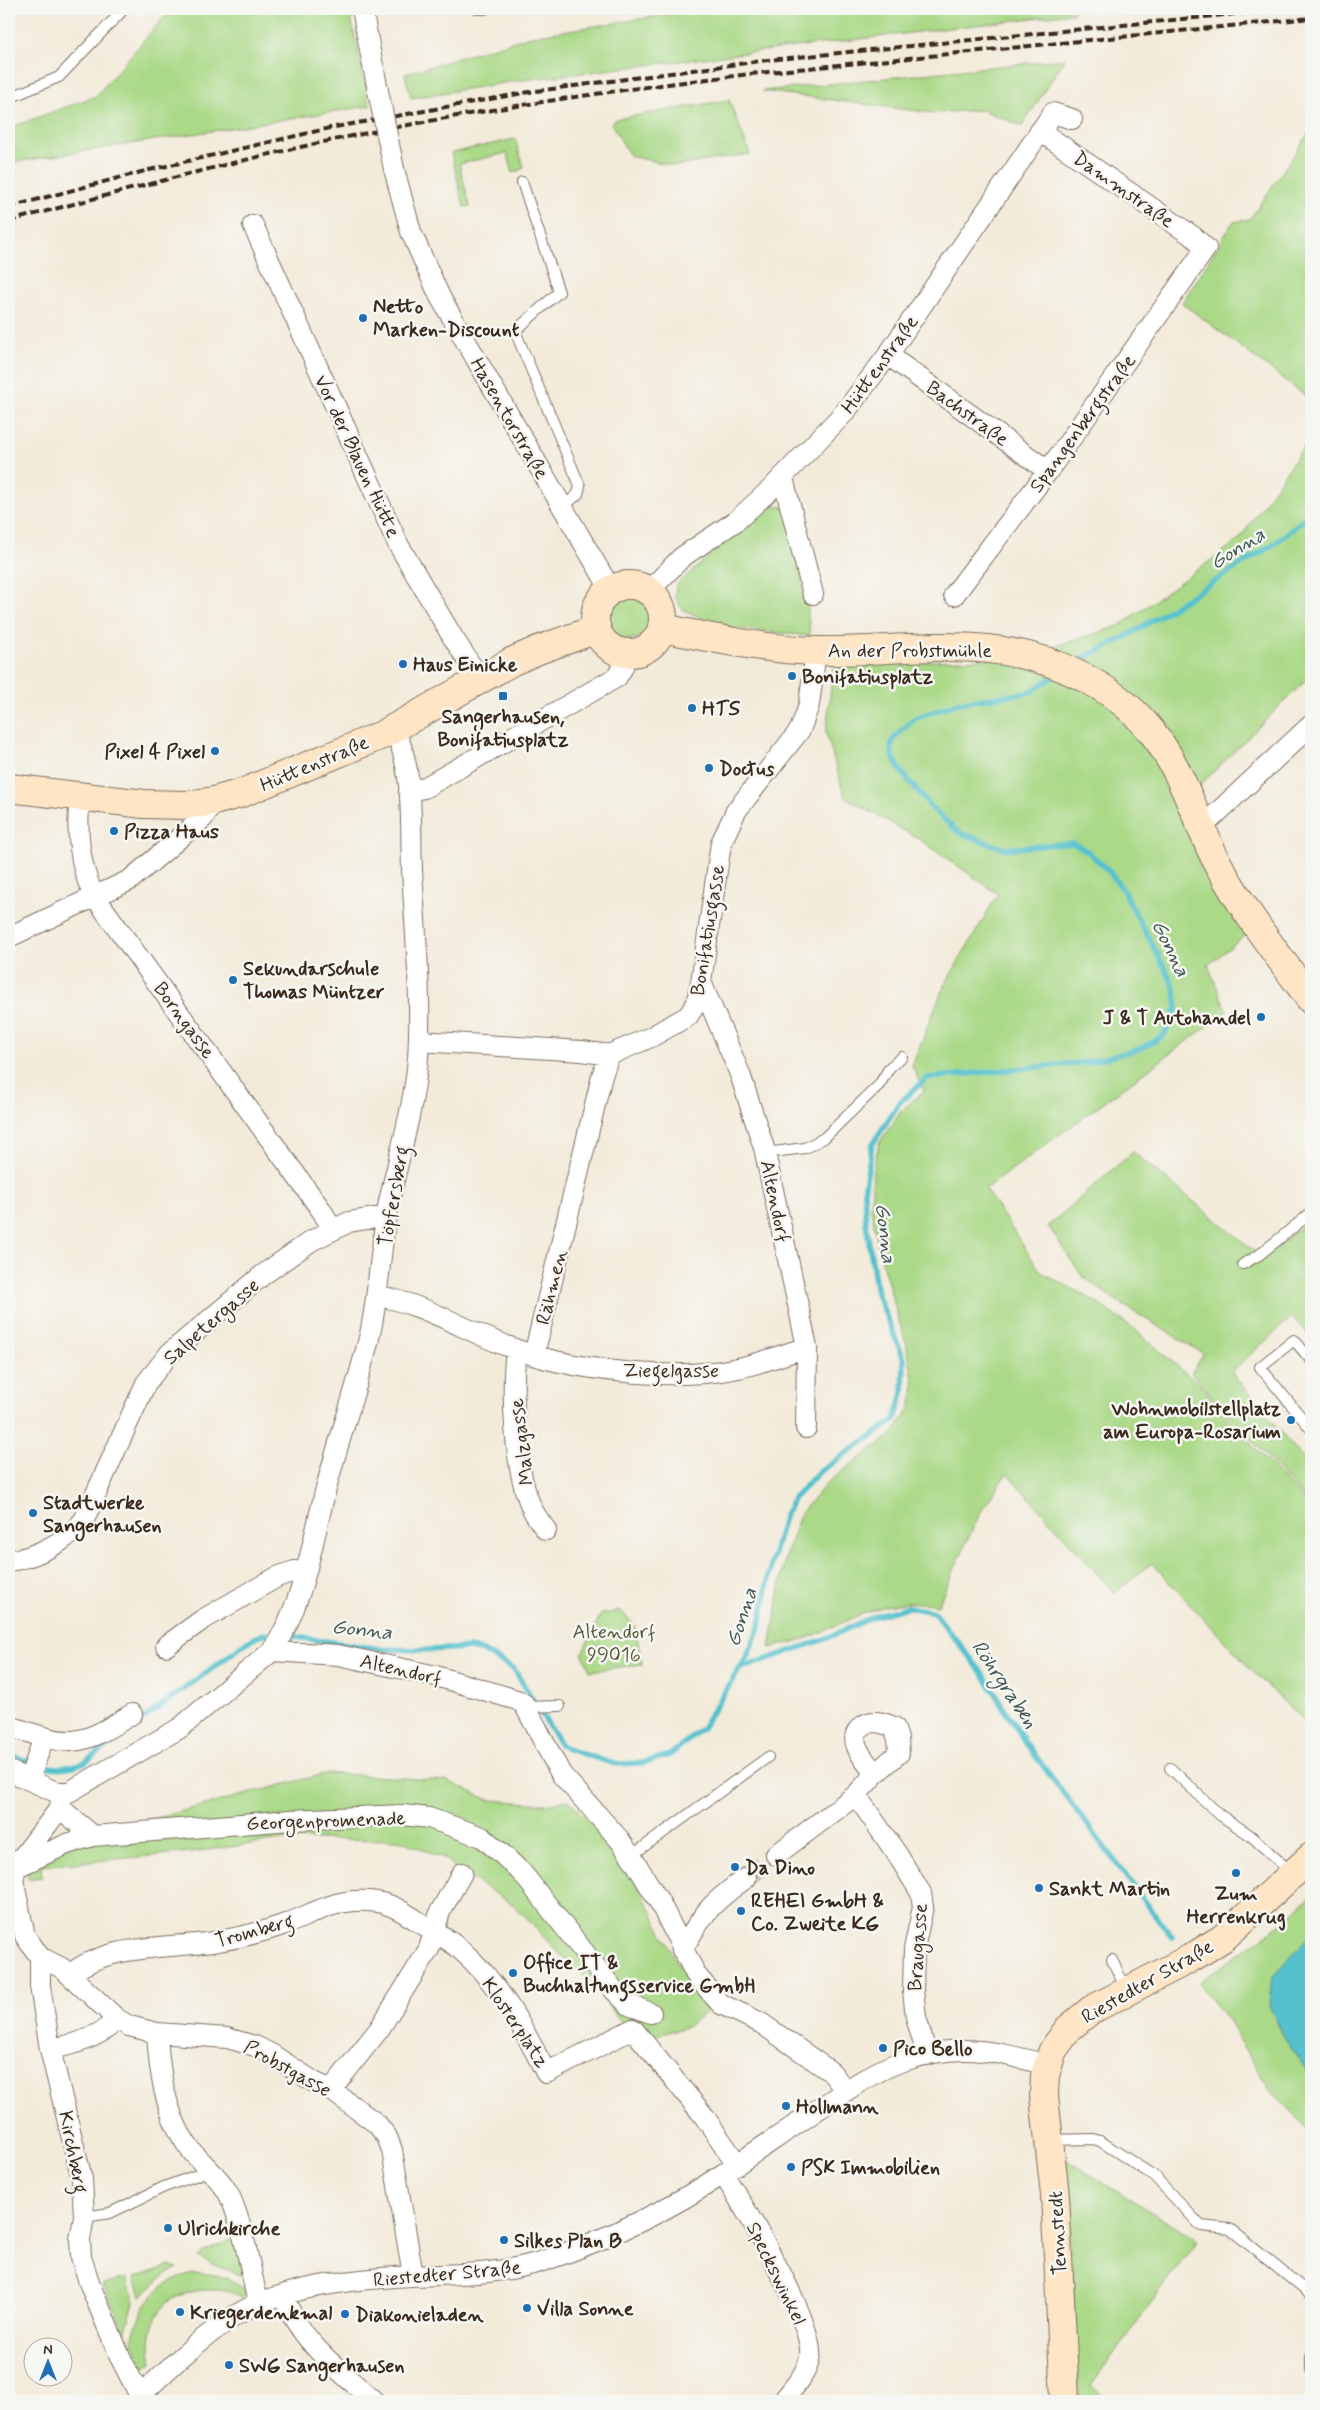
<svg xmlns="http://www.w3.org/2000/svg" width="1320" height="2410" font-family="Mynerve,sans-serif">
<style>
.green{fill:#aad987;stroke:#728252}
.water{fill:#54c1ce;stroke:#487676}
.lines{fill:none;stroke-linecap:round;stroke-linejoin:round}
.stream{stroke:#54c1ce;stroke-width:5.5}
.street-tunnel{stroke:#cec4b4;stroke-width:20;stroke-dasharray:20 10;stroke-linecap:butt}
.lane-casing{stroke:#7b6e60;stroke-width:12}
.street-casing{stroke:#7b6e60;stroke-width:22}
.secondary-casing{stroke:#7b6e60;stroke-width:30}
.lane{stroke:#fff;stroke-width:10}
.street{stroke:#fff;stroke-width:20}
.secondary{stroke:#fde5c5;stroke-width:28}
.rail{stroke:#3b2a1e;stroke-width:4;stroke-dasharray:8 4;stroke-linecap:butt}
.street-bridge-casing{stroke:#7b6e60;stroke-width:22;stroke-linecap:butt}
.street-bridge{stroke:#fff;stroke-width:20}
.poi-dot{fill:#1f6fb2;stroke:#f6f6f2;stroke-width:2}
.labels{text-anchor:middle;stroke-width:5;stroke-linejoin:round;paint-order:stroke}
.street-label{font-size:20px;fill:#3b2a1e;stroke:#f6f6f2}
.poi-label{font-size:20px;font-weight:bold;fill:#3b2a1e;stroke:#f6f6f2;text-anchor:start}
.park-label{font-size:20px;fill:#575638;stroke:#f6f6f2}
.water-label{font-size:21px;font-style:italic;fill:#425753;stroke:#f6f6f2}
</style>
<rect width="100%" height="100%" fill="#f6f6f2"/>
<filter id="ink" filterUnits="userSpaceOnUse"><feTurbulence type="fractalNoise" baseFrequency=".02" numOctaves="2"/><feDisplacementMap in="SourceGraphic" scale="10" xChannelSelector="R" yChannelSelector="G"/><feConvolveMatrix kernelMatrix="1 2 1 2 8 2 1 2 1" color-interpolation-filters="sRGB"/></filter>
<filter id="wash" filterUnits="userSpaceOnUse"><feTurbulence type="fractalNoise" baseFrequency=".0096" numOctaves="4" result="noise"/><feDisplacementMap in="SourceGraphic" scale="20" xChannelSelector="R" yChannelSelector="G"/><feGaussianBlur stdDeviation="1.12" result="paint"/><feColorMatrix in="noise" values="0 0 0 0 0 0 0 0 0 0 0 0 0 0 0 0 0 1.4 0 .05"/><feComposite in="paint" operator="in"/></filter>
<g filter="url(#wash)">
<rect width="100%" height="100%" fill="#f3ebda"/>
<!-- green -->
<path class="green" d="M171,9H349L370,106L9,163V128L96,96Z
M703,9H1074V13L516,81L411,98L405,74L531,36Z
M1065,59L1022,126L982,110L933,113L762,91Z
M729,100L750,154L675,166L630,156L611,123L616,119Z
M1311,130V400L1182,303L1233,222L1250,219Z
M515,139L524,168L513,173L507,153L459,164L470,206L464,207L451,153Z
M1311,436V675L1175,810L1236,911L1247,934L1208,965L1227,1012L985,1189L1041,1272L1091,1299L1133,1328L1202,1387L1247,1440L1311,1507V1728L1256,1675L1152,1563L1115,1593L1007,1473L980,1513L938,1605C887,1596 860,1616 815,1635C801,1641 785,1644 770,1648L785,1558L800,1514L828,1482L891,1435L910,1409L914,1386L908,1351L881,1259L871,1209L873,1170L879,1143L902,1110L924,1091L912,1066L943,988L998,894L922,841L845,797L826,733L833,668L901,662L1017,658L1119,626L1239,540Z
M767,506L785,507L807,600L810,636L724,627L683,610L675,598L676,585Z
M608 619a21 21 0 1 1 42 0a21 21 0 1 1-42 0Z
M1133,1152L1264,1259L1311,1218V1332L1308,1334L1292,1317L1231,1372L1311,1468V1505L1191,1373L1204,1354L1118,1302L1082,1276L1048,1226Z
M621,1611L635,1626L642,1664L590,1671L582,1653L601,1614Z
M328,1773L447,1781L489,1800L546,1804L569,1800C582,1815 597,1829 610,1845C640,1881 657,1926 680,1967C689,1982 704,1994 707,2011L688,2026L636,2042L593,1985L552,1946L514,1905L462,1873L444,1858L399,1840L289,1839L192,1852L41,1866L42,1877L28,1879L27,1857L69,1828L103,1827L144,1821Z
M1311,1895V2131L1270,2091L1228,2020L1198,1983L1277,1927Z
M1066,2160L1197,2240L1091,2385L1108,2401H1079Z
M235,2238L246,2278C230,2270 214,2266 199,2257L203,2255L202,2253Z
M171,2266L177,2268L160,2279L141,2296L135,2277Z
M193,2273C214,2273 233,2277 248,2293L241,2297C230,2290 220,2290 208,2290C164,2290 144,2321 152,2362L143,2367L132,2339C143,2303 154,2283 193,2273Z
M127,2278L134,2302L125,2333L103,2284Z"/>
<!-- water -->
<path class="water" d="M1311,1935V2077L1283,2035L1269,2005L1272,1976Z"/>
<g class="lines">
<!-- stream -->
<path class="stream" d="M1073,663L1126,637L1277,542L1311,513
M741,1668L825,1639L875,1616L908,1607L934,1612L983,1674L1025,1742L1172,1937
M9,1754C35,1765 58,1774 85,1762L249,1641L263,1634H275L380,1649L424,1650L470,1648L483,1651L514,1669L560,1744L567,1749L615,1764L642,1763L670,1755L702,1728L747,1657L760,1625L771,1565L784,1517L794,1498L819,1472L895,1420L903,1393L904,1359L877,1294L866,1223L864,1191L872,1145L899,1103L927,1078L1089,1062L1139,1049L1153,1042L1164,1035L1177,1007L1175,990L1169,976L1123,890L1108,870L1087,851L1073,843L1004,849L958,832L932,808L900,770L892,755L891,745L895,737L915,718L958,703L1031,692L1057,674"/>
</g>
</g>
<g filter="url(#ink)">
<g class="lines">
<!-- street-tunnel -->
<path class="street-tunnel" d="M746,1878L776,1855"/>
<defs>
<path id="lane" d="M478,9H485
M9,98L59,77L124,9
M522,182L559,292L515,331L580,486L578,494L562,508
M765,1153L805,1148L824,1138L879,1085L890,1067L902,1057
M1243,1264L1259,1255L1311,1213
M1311,1360L1294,1340L1260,1367L1311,1429
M526,1707L560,1706
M1170,1768L1220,1815L1250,1835L1292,1873
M631,1856L768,1757
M1112,1960L1127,1991
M1051,2140L1093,2139L1100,2141L1154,2176L1201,2226L1230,2229L1311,2295
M84,2217L110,2213L164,2187L211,2170
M1311,2357V2370"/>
<path id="street" d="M362,9L376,81
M394,169L411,232L440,297L611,590
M253,225L398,544L452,636L480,679
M888,355L1048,471
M783,478L813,594
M649,591L682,557L736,521L771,489L845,412L888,355L1053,113L1072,119
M954,595L1048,471L1206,248L1194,237L1040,131
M409,791L424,788L617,677L623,667L625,653
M80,797C76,829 79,868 95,897L322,1211L332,1229
M1202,827L1311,725
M9,937L130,880L203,818L214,801
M701,982L740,1074L764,1148L807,1347L806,1428
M419,1041L582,1051L609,1055L651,1037L688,1016L696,1004L701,982L721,843L736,811L800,730L809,705L816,651
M377,1296C423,1303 464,1330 507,1346C569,1371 673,1382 738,1368C762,1363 785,1354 807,1347
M516,1350C511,1391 514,1465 530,1504C533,1513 540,1522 546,1530
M534,1355L602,1076L609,1055
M9,1561C37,1557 66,1542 84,1520L146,1383L170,1353L264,1274L311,1241L349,1222L386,1216
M166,1646L202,1620L277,1577L294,1571L305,1572
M272,1651L338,1655L436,1676L517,1700L524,1704L561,1774L619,1839L635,1862L660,1903L696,1975L721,2004L761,2023L831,2072L846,2091
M9,1726C71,1746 75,1750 132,1714
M9,1771L56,1792H69L180,1728L272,1651C305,1603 312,1540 327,1485C340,1435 358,1385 370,1334C379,1292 380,1249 388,1207C398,1158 414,1109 418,1058C422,996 415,931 412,869C410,823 415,771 394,729
M875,1774C865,1760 843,1738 864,1725C873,1719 884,1723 894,1727L898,1739L899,1753L875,1774L856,1795L897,1854L921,1893L923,1907L914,1949L913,1991L916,2017L927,2055
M29,1780L44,1737
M62,1793L60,1808L18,1863L13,1879L25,1936L40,1957L62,1968L117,2019L129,2026L157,2033L227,2038L255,2046L271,2054L314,2082L331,2090L377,2124L387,2137L392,2150L413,2276
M60,1808L93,1836
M776,1855L856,1795
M17,1867L67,1844L93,1836L290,1820L403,1815L429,1818L482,1837L502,1854L523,1874L613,1989L629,2005L651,2013
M682,1950C704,1912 711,1903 746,1878
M40,1957V1986L50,2049L82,2179L84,2217L80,2239L81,2257L90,2285L121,2359L140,2396
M70,1975C105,1943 173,1949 219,1941C242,1937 267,1931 288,1923C310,1915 329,1903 353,1901C384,1899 397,1907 422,1924C435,1932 449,1940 460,1949C499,1983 523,2027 546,2073L633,2029L704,2116L737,2164
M157,2033C159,2071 165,2113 187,2145C199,2162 216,2173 227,2191C241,2215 252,2275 258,2304
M50,2049C74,2045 101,2037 117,2019
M331,2090L380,2028L429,1949L440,1912L462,1873
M723,2174C744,2206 814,2321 810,2356C807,2374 794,2387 783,2401
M284,2296C298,2340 340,2371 374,2401
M139,2401L140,2396C170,2367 200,2338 236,2315C283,2286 357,2279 411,2276C457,2274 502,2275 546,2260C608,2239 671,2209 726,2172C756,2151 787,2131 817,2110C843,2093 870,2073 900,2062C958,2042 991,2050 1047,2065"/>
<path id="secondary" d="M595 619a34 34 0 1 1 68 0a34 34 0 1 1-68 0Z
M662,628C713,638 763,649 815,651C908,653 992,630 1081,676C1105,688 1129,705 1147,726C1182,766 1195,820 1219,866C1245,913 1279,957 1311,1000
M9,788L144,804L186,805L214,801L242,793L382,735L511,662L538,650L597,629
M1065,2401L1055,2195L1044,2096L1045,2075L1053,2050L1069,2028L1091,2010L1191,1958L1223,1938L1311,1857"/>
</defs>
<!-- lane casing -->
<use href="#lane" class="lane-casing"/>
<!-- street casing -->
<use href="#street" class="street-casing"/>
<!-- secondary casing -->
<use href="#secondary" class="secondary-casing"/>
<!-- lane -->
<use href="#lane" class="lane"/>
<!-- street -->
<use href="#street" class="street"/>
<!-- secondary -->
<use href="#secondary" class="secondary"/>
<!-- rail -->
<path class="rail" d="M9,207L145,171L330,128L529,92L768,60L1285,9
M9,221C112,194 214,166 319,143C467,111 618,89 768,72L1311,18"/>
<defs>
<path id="street-bridge" d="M376,81L394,169"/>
</defs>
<!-- street-bridge casing -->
<use href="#street-bridge" class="street-bridge-casing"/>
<!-- street-bridge -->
<use href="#street-bridge" class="street-bridge"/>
</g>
</g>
<!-- markers -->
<g class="poi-dot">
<circle cx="363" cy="318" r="5"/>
<circle cx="403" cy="664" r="5"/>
<circle cx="792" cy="676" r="5"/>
<rect x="498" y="691" width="10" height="10" rx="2.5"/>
<circle cx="692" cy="708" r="5"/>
<circle cx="215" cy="751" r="5"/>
<circle cx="709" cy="768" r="5"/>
<circle cx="114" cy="831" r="5"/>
<circle cx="233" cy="980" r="5"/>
<circle cx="1261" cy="1017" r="5"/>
<circle cx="1291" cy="1420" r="5"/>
<circle cx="33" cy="1513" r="5"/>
<circle cx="735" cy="1867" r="5"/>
<circle cx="1236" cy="1873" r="5"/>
<circle cx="1039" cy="1888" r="5"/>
<circle cx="741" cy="1911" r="5"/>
<circle cx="513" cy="1973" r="5"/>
<circle cx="883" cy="2048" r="5"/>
<circle cx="786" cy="2106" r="5"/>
<circle cx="791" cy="2167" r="5"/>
<circle cx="168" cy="2228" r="5"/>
<circle cx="504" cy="2240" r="5"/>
<circle cx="527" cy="2308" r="5"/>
<circle cx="180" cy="2312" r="5"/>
<circle cx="345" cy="2314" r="5"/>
<circle cx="229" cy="2365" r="5"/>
</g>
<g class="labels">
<!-- street labels -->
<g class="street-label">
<text transform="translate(1124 189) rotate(35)" y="7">Dammstraße</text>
<text transform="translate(879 364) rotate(-54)" y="7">Hüttenstraße</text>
<text transform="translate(968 413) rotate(36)" y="7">Bachstraße</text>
<text transform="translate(510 418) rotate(60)" y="7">Hasentorstraße</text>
<text transform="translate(1082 423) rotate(-54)" y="7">Spangenbergstraße</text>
<text transform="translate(358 456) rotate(65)" y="7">Vor der Blauen Hütte</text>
<text x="910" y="657">An der Probstmühle</text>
<text transform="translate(314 763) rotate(-23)" y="7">Hüttenstraße</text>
<text transform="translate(707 930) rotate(-81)" y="7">Bonifatiusgasse</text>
<text transform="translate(185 1020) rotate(54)" y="7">Borngasse</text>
<text transform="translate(393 1196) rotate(-80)" y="7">Töpfersberg</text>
<text transform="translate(776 1201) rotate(78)" y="7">Altendorf</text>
<text transform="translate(551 1287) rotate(-76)" y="7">Rähmen</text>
<text transform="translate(211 1321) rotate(-41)" y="7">Salpetergasse</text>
<text x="671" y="1377">Ziegelgasse</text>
<text transform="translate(521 1442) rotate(-97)" y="7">Malzgasse</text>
<text transform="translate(401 1669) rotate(13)" y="7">Altendorf</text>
<text transform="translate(326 1820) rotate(-2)" y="7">Georgenpromenade</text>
<text transform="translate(254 1930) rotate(-15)" y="7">Tromberg</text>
<text transform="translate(917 1947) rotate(-86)" y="7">Braugasse</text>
<text transform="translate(1147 1981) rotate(-30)" y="7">Riestedter Straße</text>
<text transform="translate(516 2022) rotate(56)" y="7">Klosterplatz</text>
<text transform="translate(288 2068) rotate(29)" y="7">Probstgasse</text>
<text transform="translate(74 2152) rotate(79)" y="7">Kirchberg</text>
<text transform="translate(1057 2233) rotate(-93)" y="7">Tennstedt</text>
<text transform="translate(447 2273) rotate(-5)" y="7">Riestedter Straße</text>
<text transform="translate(777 2273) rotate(64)" y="7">Speckswinkel</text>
</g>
<!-- poi labels -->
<g class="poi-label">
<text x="373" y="313">Netto<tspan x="373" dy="23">Marken-Discount</tspan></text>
<text x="413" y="671">Haus Einicke</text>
<text x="802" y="683">Bonifatiusplatz</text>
<text x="702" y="715">HTS</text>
<text x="503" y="723" text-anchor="middle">Sangerhausen,<tspan x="503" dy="23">Bonifatiusplatz</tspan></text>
<text x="205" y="758" text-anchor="end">Pixel 4 Pixel</text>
<text x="719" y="775">Doctus</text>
<text x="124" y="838">Pizza Haus</text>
<text x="243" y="975">Sekundarschule<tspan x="243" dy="23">Thomas Müntzer</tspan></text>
<text x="1251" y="1024" text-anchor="end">J &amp; T Autohandel</text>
<text x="1281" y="1415" text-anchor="end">Wohnmobilstellplatz<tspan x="1281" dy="23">am Europa-Rosarium</tspan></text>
<text x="43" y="1509">Stadtwerke<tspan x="43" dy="23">Sangerhausen</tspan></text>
<text x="745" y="1874">Da Dino</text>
<text x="1049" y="1895">Sankt Martin</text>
<text x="1236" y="1900" text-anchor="middle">Zum<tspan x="1236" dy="23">Herrenkrug</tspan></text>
<text x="751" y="1907">REHEI GmbH &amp;<tspan x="751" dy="23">Co. Zweite KG</tspan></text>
<text x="523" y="1969">Office IT &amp;<tspan x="523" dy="23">Buchhaltungsservice GmbH</tspan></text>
<text x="893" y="2055">Pico Bello</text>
<text x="796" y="2113">Hollmann</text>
<text x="801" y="2174">PSK Immobilien</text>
<text x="178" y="2235">Ulrichkirche</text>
<text x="514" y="2247">Silkes Plan B</text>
<text x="537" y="2315">Villa Sonne</text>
<text x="190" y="2319">Kriegerdenkmal</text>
<text x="355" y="2321">Diakonieladen</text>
<text x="239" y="2372">SWG Sangerhausen</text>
</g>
<!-- park labels -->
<g class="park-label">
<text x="614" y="1638">Altendorf<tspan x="614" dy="23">99016</tspan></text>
</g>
<!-- water labels -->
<g class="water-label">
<text transform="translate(1237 548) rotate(-32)" y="7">Gonna</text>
<text transform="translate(1171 948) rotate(64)" y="7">Gonna</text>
<text transform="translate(886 1233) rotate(83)" y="7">Gonna</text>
<text transform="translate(741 1617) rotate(-72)" y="7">Gonna</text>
<text transform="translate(362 1629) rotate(6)" y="7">Gonna</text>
<text transform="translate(1005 1684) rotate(56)" y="7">Röhrgraben</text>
</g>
</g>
<!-- margin -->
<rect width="1320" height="2410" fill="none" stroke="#f6f6f2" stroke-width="30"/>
<!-- north arrow -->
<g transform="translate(48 2362)"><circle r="24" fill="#f6f6f2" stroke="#aba49d"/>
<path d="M0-4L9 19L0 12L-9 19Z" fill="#1f6fb2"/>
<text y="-8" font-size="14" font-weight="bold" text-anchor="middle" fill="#3b2a1e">N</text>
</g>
</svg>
